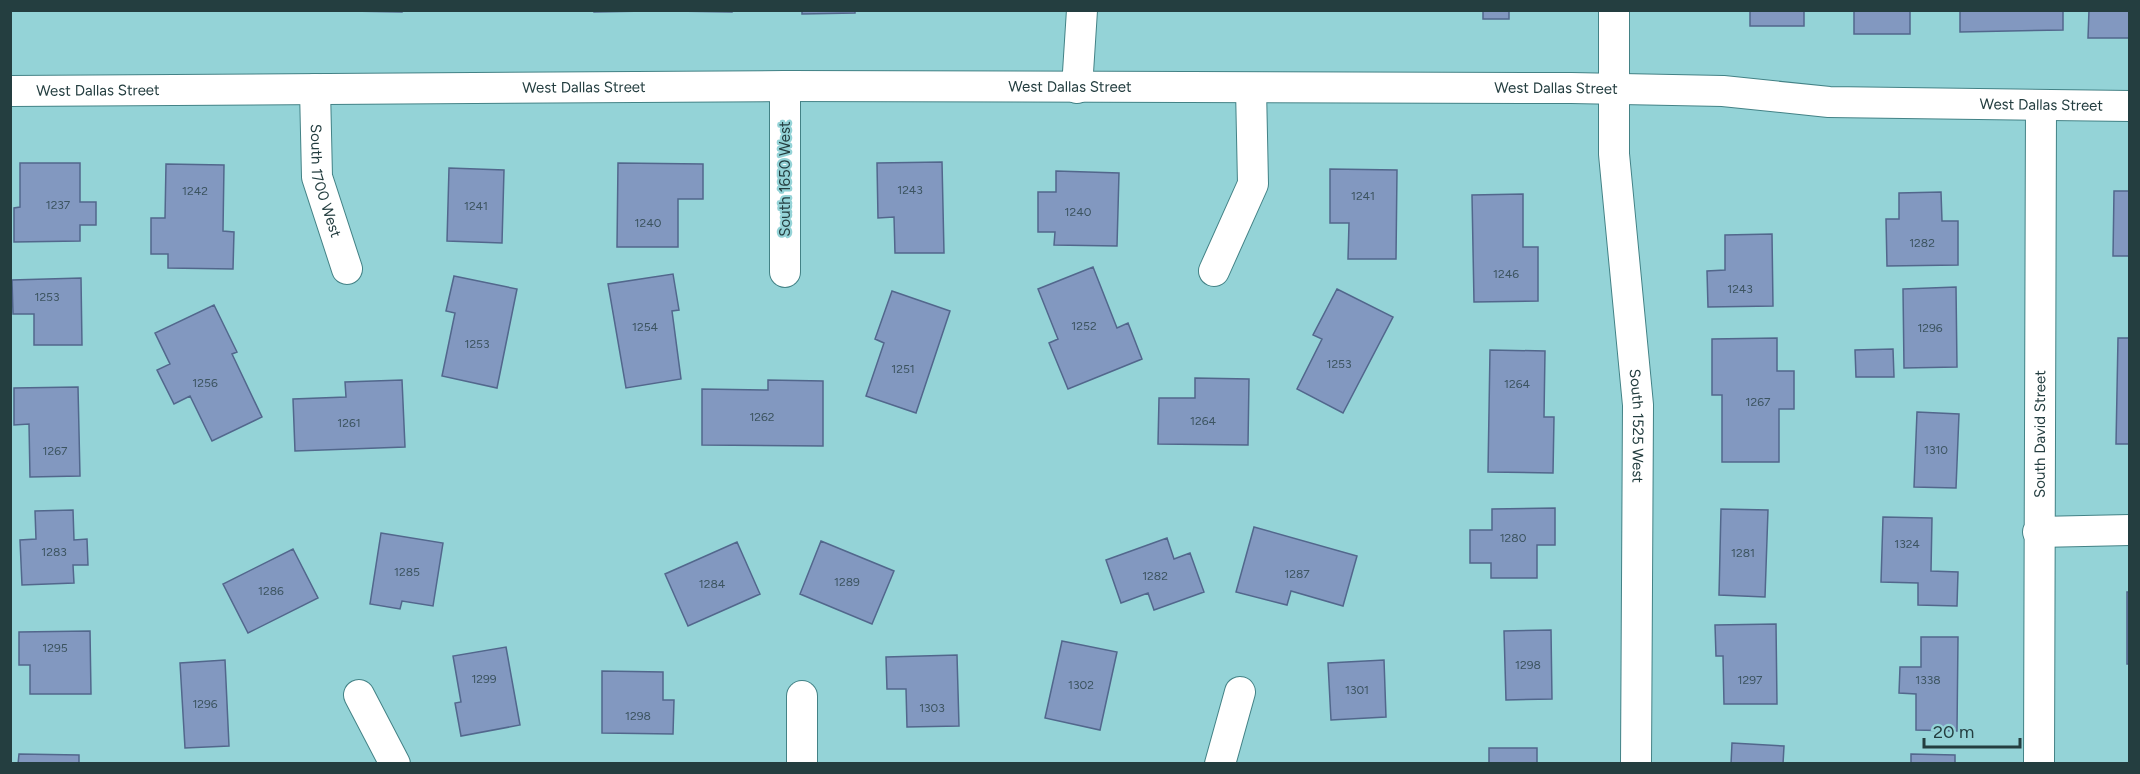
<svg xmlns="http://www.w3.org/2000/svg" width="2140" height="774" font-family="Figtree,sans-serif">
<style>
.building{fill:#8298c0;stroke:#52678c;stroke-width:1.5}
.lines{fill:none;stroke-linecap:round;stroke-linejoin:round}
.minor-casing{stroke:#438286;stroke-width:32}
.minor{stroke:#fff;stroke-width:30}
.labels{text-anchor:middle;stroke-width:4.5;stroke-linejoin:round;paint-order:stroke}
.number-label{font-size:12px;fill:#3c5460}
.street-label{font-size:15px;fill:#243e40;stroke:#94d3d7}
</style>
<rect width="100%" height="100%" fill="#94d3d7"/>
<!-- building -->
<path class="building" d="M349,10H402V12L349,11Z
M594,10H647V11L594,12Z
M673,10H732V12L673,11Z
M802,10H855V13L802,14Z
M1509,10V19H1483V11H1460Z
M1750,10H1804V26H1750Z
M1854,10H1910V34H1854Z
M1960,10H2063V30L1960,32Z
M2089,10H2130V38H2088Z
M942,162L944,253H895L894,217L878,218L877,163Z
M20,163H80V202H96V225H80V241L14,242V208L20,207Z
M618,163L703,164V199H678V247H617Z
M166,164L224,165L223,231L234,232L233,269L168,268V254H151V218H165Z
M449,168L504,170L502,243L447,241Z
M1330,169L1397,170L1396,259H1348L1349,223H1330Z
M1056,171L1119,173L1117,246L1054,245L1055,232H1038V192H1056Z
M2114,191H2130V256H2113Z
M1941,192L1942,221H1958V265L1887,266L1886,219H1899V193Z
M1523,194V247H1538V301L1474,302L1472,195Z
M1772,234L1773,306L1708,307L1707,271L1725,270V235Z
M1093,267L1117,328L1128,323L1142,359L1068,389L1049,343L1058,339L1038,289Z
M673,274L679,310L672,311L681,379L626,388L608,284Z
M454,276L517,289L497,388L442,376L455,313L446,311Z
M81,278L82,345H34V314H13L12,280Z
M1956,287L1957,367L1904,368L1903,289Z
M1337,289L1393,317L1343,413L1297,389L1322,339L1313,335Z
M892,291L950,311L916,413L866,396L884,343L875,339Z
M214,305L237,352L232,354L262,417L212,441L190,396L174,404L157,370L170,364L155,333Z
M1777,338V371H1794V409H1779V462H1722V395H1712V339Z
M2118,338H2130V444H2116Z
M1893,349L1894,377H1856L1855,350Z
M1490,350L1545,351L1544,417H1554L1553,473L1488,472Z
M1195,378L1249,379L1248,445L1158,444L1159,398H1195Z
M402,380L405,447L295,451L293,399L346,397L345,382Z
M768,380L823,381V446L702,445V389L768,390Z
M78,387L80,476L30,477L29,424L14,425V388Z
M1917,412L1959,414L1956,488L1914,487Z
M1555,508V545H1537V578H1491V563H1470V530H1492V509Z
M1721,509L1768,510L1765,597L1719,595Z
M73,510L74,540L87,539L88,565H73L74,583L22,585L20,540L36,539L35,511Z
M1883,517L1932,518L1931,571L1958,572L1957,606L1918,605V583L1881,582Z
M1254,527L1357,556L1343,606L1291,591L1287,605L1236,592Z
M381,533L443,543L433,606L402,601L400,609L370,604Z
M1167,538L1174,559L1190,553L1204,592L1154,610L1148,593L1121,603L1106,560Z
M821,541L894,571L872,624L800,594Z
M737,542L760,594L688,626L665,574Z
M293,549L318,598L248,633L223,584Z
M2127,592H2130V664H2127Z
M1776,624L1777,704H1724L1723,656H1716L1715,625Z
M1551,630L1552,699L1506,700L1504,631Z
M90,631L91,694H30V665H19V632Z
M1921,637H1958L1957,731L1916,730V694L1899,693L1900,667H1921Z
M1062,641L1117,652L1100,730L1045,718Z
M506,647L520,725L461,736L455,703L461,702L453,656Z
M957,655L959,726L907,727L906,689H887L886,657Z
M225,660L229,746L185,748L180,663Z
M1384,660L1386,717L1331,720L1328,663Z
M602,671L663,672V700H674L673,734L602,733Z
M1732,743L1784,746L1783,764H1731Z
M1489,748H1537V764H1489Z
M19,754L79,755V764H18Z
M1911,754L1955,755V764H1911Z"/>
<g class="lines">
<defs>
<g id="minor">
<path id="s1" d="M1614,10V154L1638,405L1636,764"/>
<path d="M785,86V272"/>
<path d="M1077,88L1082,10"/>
<path id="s2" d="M315,89L317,177L347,269"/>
<path id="s3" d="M10,91L785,86L1571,88L1723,91L1829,102L2130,106"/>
<path d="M1214,271L1253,184L1251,88"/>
<path d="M2038,532L2130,530"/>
<path d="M359,695L395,764"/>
<path d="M802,764V696"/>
<path d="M1220,764L1240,692"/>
<path id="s4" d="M2039,764L2041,105"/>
</g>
</defs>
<!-- minor casing -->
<use href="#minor" class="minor-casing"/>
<!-- minor -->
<use href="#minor" class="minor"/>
</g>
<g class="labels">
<!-- number labels -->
<g class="number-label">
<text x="910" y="194">1243</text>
<text x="195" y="195">1242</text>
<text x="1363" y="200">1241</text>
<text x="58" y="209">1237</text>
<text x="476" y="210">1241</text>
<text x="1078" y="216">1240</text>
<text x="648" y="227">1240</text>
<text x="1922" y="247">1282</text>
<text x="1506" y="278">1246</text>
<text x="1740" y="293">1243</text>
<text x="47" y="301">1253</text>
<text x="1084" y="330">1252</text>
<text x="645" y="331">1254</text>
<text x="1930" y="332">1296</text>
<text x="477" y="348">1253</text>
<text x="1339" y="368">1253</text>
<text x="903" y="373">1251</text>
<text x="205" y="387">1256</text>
<text x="1517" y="388">1264</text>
<text x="1758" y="406">1267</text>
<text x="762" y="421">1262</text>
<text x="1203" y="425">1264</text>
<text x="349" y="427">1261</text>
<text x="1936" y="454">1310</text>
<text x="55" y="455">1267</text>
<text x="1513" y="542">1280</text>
<text x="1907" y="548">1324</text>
<text x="54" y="556">1283</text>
<text x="1743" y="557">1281</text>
<text x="407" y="576">1285</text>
<text x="1297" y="578">1287</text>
<text x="1155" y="580">1282</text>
<text x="847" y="586">1289</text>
<text x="712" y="588">1284</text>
<text x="271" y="595">1286</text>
<text x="55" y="652">1295</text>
<text x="1528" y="669">1298</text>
<text x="484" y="683">1299</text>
<text x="1750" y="684">1297</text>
<text x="1928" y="684">1338</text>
<text x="1081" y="689">1302</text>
<text x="1357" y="694">1301</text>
<text x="205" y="708">1296</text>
<text x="932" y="712">1303</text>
<text x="638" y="720">1298</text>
</g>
<!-- street labels -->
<g class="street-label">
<text dy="5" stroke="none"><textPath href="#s3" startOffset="574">West Dallas Street</textPath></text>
<text dy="5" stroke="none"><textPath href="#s3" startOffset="1060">West Dallas Street</textPath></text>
<text dy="5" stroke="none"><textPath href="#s3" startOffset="1546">West Dallas Street</textPath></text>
<text dy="5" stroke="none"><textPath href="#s3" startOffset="88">West Dallas Street</textPath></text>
<text dy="5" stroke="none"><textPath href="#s3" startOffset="2032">West Dallas Street</textPath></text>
<text transform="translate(785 179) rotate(-90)" y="5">South 1650 West</text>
<text dy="5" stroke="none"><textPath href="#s2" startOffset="93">South 1700 West</textPath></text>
<text dy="5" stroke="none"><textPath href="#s1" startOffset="417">South 1525 West</textPath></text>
<text dy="5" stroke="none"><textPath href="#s4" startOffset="330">South David Street</textPath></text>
</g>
</g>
<!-- border -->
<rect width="2140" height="774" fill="none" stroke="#243e40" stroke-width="24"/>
<!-- scale -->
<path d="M1924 738v9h96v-9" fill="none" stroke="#243e40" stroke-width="3"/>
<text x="1933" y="738" font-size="18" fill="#243e40" stroke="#94d3d7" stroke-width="4.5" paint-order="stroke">20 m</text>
</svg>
